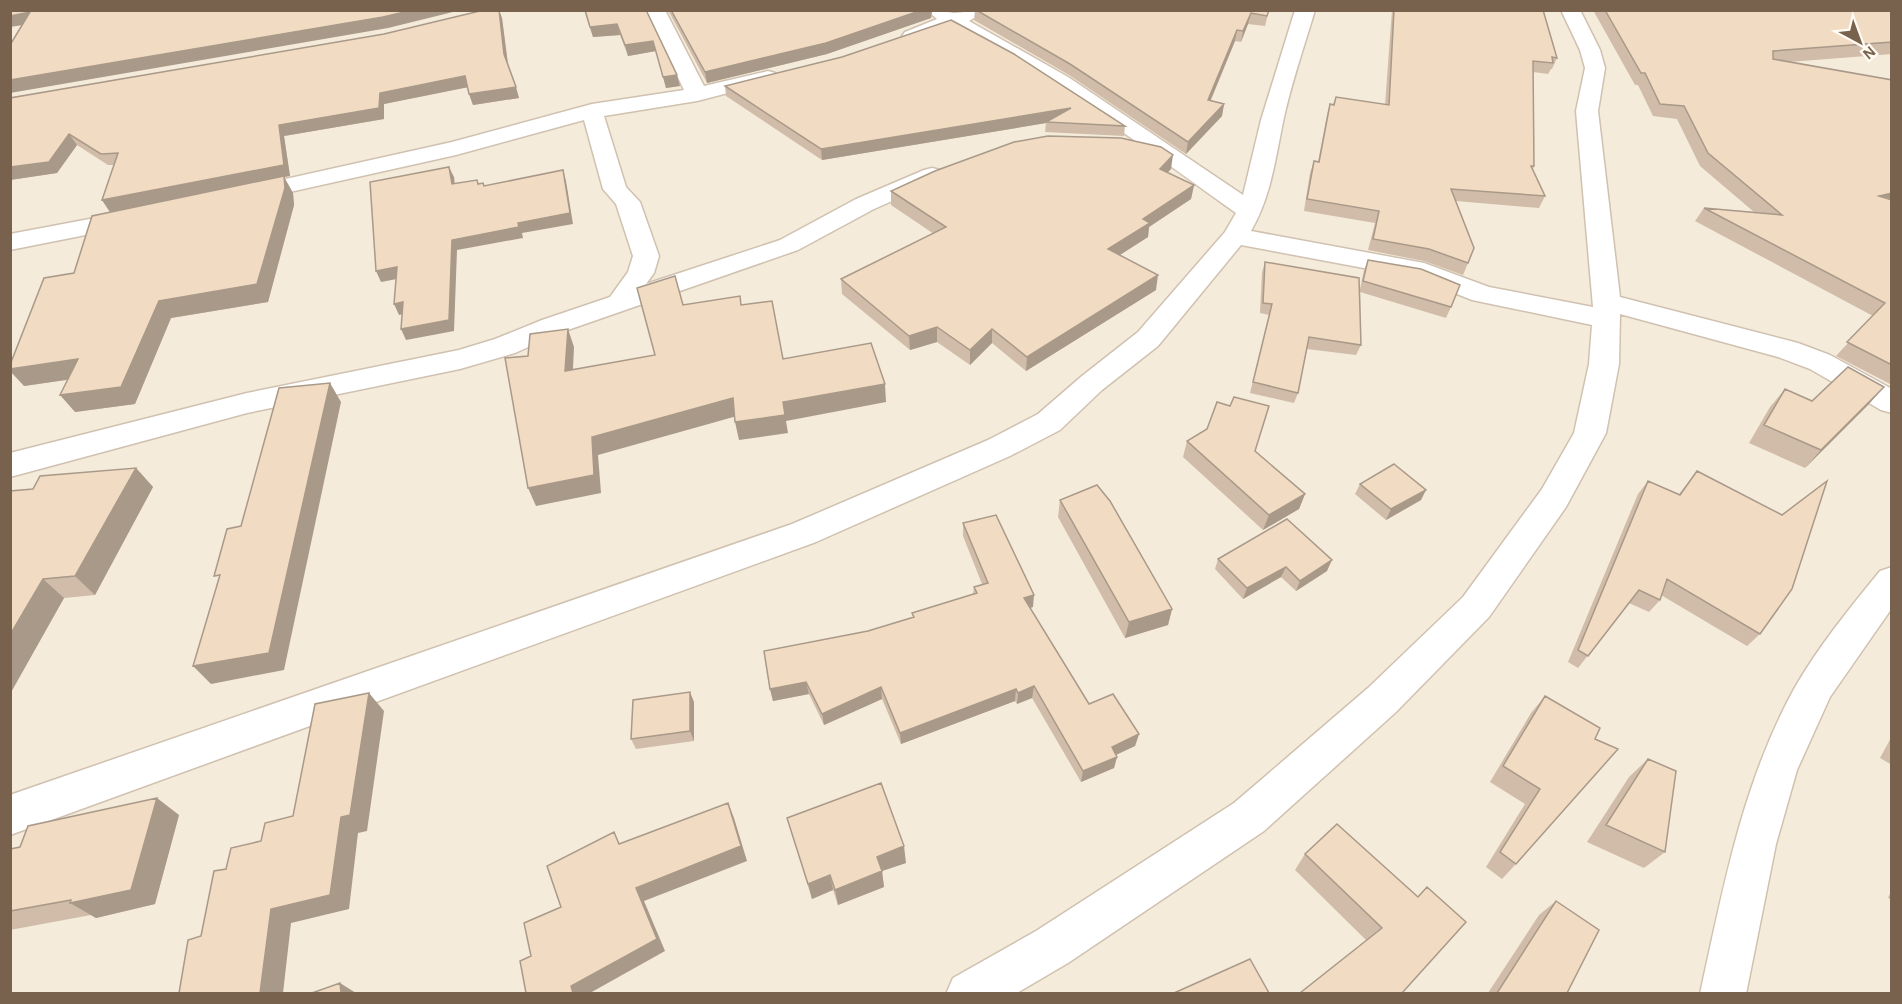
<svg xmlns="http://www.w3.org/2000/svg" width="1902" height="1004" font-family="'Alegreya Sans',sans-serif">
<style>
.residential{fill:#f4ebda}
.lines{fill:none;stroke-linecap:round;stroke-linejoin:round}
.minor-casing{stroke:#d0c1b0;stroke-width:3}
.minor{fill:#fff;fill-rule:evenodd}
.wall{fill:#d0bca8}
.shaded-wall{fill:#a99988}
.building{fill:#f2dbc3;stroke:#a99988;stroke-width:1.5}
</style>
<rect width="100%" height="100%" fill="#fdf8ec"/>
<!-- residential -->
<path class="residential" d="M11,11H1891V993H11Z"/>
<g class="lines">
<defs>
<path id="minor" d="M646,10H665L704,86L768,71L775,73L779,77L775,81L697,101L604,116L626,187L640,202L659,256L654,273L646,284L780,240L856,199L924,170L932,168L940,170L944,175L940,180L874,209L798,250L562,332L515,353L460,369L247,413L10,477V453L247,393L459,350L495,339L542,320L610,297L628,272L633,256L616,204L603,189L584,120L456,155L245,202L236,200L233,195L236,190L452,142L592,104L684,90Z
M934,10L954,13L988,10L969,21L1068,77L1243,195L1261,120L1295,10H1315C1304,47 1291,84 1283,122C1275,161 1271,196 1251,231L1424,263L1489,287L1593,307L1576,111L1585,68L1580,50L1561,10H1580L1600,50L1605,68L1598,111L1620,297L1798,343L1830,355L1892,389V413L1881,410L1810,369L1778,357L1620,314L1619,364L1606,433L1566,507L1489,617L1396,712L1264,831L1068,963L1015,994H946L953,978L1036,931L1234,803L1368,688L1463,597L1542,489L1574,433L1589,364L1592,325L1472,300L1417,278L1241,245L1158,346L1102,390L1060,430L1010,456L816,542L10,835V795L792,524L988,440L1038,414L1082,376L1138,332L1225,232L1236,213C1144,147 1053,79 952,27L919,40H905L902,36L905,32L937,19L931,14Z
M132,211L141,214L145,219L141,224L10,250V234Z
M1892,567V608L1830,697L1797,770L1776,844L1746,994H1700C1723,889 1742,784 1794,689C1818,647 1849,609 1880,571Z"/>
</defs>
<!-- minor casing -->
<use href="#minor" class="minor-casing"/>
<!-- minor -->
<use href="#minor" class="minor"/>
</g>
<!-- wall -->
<path class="wall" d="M584,10H646L680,86L666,88L656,51L628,56L620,35L593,37Z
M668,10H932L931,18L827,54L707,83Z
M975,10H1269L1265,26L1248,24L1241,42L1235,41L1211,100L1224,104L1222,116L1186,154L1069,75L974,20Z
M1392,10H1543L1557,58L1552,69H1551L1548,74L1533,72L1534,166L1533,169L1545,196L1539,208L1456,201L1468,263L1463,275L1424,261L1368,250L1375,223L1304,211L1310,173L1314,161L1318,162L1327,115L1330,104H1333L1336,97L1385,105Z
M1593,10H1892V54L1789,62L1892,80V385L1836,356L1873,316L1695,221L1704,208L1754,212L1700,166L1677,119L1653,116L1638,85H1635Z
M502,18L508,64L519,98L473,105L467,87L384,104V119L284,136L290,176L284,177L293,193L294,205L268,302L171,318L135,404L75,412L67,380L24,386L74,273L110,212L102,200L114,165H108L77,145L57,173L10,180V98Z
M725,86L1125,126L1124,136L1045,132L1046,123L822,160L726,96Z
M1171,169L1167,173L1194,185L1191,199L1149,227L1148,237L1119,255L1156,290L1026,371L992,343L970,365L937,342L910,350L842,294L841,279L934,234L891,205V191Z
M1368,260L1451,307L1446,318L1360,292L1361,345L1356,355L1307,349L1298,393L1294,403L1250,393L1269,315L1260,313L1262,272L1265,262L1360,289L1364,270Z
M1884,387L1868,405L1805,468L1749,443L1770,407L1785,389L1812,401Z
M1230,406L1255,451L1305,494L1299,509L1263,530L1183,457L1187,441L1207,429Z
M136,468L153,487L95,595L64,598L10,694L33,489Z
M1697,471L1760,634L1747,646L1661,595L1660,600L1649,612L1629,603L1578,668L1568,662L1638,494L1648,481L1679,494Z
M1360,484L1421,500L1386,520L1355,494Z
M1060,500L1172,609L1168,625L1125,638L1058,517Z
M963,523L1033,607L1030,608L1089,704L1139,734L1135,746L1116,755L1117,757L1114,768L1081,782L1032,698L1017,704L1015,701L901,744L882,699L824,725L809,694L773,701L770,689L868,631L913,618L912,613L973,594L974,587L982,584L963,536Z
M1218,559L1327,571L1296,591L1281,577L1243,599L1215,569Z
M1545,696L1600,728L1516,864L1502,879L1486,867L1525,804L1490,782L1531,713Z
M694,702V741L636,749L631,739Z
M1892,736V765L1880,758Z
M1648,759L1665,852L1644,868L1587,842L1629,777Z
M179,815L155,904L96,918L91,915L10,930V849Z
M787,818L906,863L882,871L884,887L838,905L833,890L812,899Z
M1305,854L1417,897L1427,887L1402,993L1366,940L1295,870Z
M1892,889V900L1888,898Z
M1556,901L1567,993H1488L1539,915Z"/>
<!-- shaded-wall -->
<path class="shaded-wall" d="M413,10H461L388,28L10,93V80Z
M499,10L502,18L508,65L504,54Z
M922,10H932L931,18L827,54L707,83L705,72Z
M30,12L36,23L10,27V16Z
M1251,13L1248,24L1241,42L1243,31Z
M617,24L620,35L593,37L590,27Z
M1237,30L1235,41L1206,111L1208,100Z
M653,41L656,51L628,56L625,45Z
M677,75L680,86L666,88L663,77Z
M465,76L469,87L384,104V119L284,136L290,176L284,177L293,193L294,205L268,302L171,318L135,404L75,412L60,395L159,301L110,212L102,200L279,125L380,93Z
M516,87L519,98L473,105L469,94Z
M1224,104L1222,116L1186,154L1188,142Z
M1071,108L1046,122V123L822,160L821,149Z
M69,134L77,145L57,173L10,180V167Z
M1173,155L1171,169L1157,183L1160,169Z
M449,167L454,177L456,195L452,184Z
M563,170L566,181L573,224L522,233L523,238L457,250L454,331L406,340L401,329L452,240L518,223Z
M1194,185L1191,199L1149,227L1148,237L1106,264L1108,249L1143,219Z
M1892,193V203L1879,196Z
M397,267L402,278L381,282L376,271Z
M1158,275L1156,290L1026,371L1027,357Z
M403,302L408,313L399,315L394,304Z
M937,327V342L910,350L909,336Z
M568,329L574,347L572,389L565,371Z
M992,329V343L970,365V350Z
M78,359L92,376L24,386L10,371V369Z
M330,383L341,402L284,670L211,684L193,666Z
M885,384L886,402L786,421L788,433L739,440L735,422L783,402Z
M1884,387L1868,405L1805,468L1821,450Z
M733,398L737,416L598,455L601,493L536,506L528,488L592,437Z
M136,468L153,487L95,595L75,576Z
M1426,490L1421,500L1386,520L1391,509Z
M1305,494L1299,509L1263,530L1269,515Z
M1332,560L1327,571L1296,591L1300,581Z
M1286,567L1281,577L1243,599L1247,588Z
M43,579L64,598L10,694V635Z
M1034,595L1033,607L1023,610L1024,598Z
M1172,609L1168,625L1125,638L1129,622Z
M806,682L809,694L773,701L770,689Z
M1034,686L1032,698L1017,704L1018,693Z
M881,687L882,699L824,725L822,714Z
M1016,689L1015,701L901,744L900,733Z
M690,692L694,702V741L690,731Z
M369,693L384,711L367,831L358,833L349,909L291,923L283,993H260L271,909L341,817Z
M1139,734L1135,746L1109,758L1112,747Z
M1117,757L1114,768L1081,782L1083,771Z
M157,798L179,815L155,904L96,918L70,903Z
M728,803L734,818L747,861L644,901L665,951L590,993H573L571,986L636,888Z
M904,846L906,863L882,871L884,887L838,905L835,890L877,857Z
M830,875L833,890L812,899L808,884Z
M340,983L356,993H341Z"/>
<!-- building -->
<path class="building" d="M10,10H413L383,17L10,80V45L30,12L10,16Z
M484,10H499L504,54L516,87L469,94L465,76L380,93L379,108L279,125L284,165L102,200L118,153L101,154L69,134L49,162L10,167V98L384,34Z
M585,10H646L677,75L663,77L653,41L625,45L617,24L590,27Z
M671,10H922L826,43L705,72Z
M976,10H1269L1267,16L1251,13L1243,31L1237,30L1208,100L1224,104L1188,142L1070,64Z
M1394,10H1543L1557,58L1552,57L1553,63L1533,61L1534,166H1531L1545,196L1451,189L1474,248L1468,263L1429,249L1373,239L1379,211L1307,199L1314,161L1319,162L1330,104L1334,105L1336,97L1389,105Z
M1605,10H1892V42L1773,51V59L1892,80V193L1879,196L1892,200V365L1847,342L1885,303L1704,208L1782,215L1708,153L1684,106L1660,104L1645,73H1641Z
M951,20L1014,54L1125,126L1046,122L1071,108L821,149L725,86L842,57Z
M1048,136L1121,138L1161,147L1173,155L1160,169L1194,185L1143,219L1150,223L1108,249L1158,275L1027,357L992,329L970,350L937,327L909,336L841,279L946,227L891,191L935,171L1014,142Z
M449,167L452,184L477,180L478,184L483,183L484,186L563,170L570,213L518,223L519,227L452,240L449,320L401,329L403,302L394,304L397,267L376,271L370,182Z
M284,176L285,188L257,284L159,301L121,387L60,395L78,359L10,369V365L44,278L74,273L92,216Z
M1368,260L1421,269L1460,285L1451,307L1363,281Z
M1265,262L1359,278L1361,345L1309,337L1298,393L1253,382L1272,304L1263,303Z
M675,276L683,305L740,296L741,305L772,301L783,359L871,343L885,384L783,402L785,415L735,422L733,398L592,437L594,475L528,488L505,358L528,356L530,334L568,329L565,371L655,355L637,288Z
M1848,367L1884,387L1821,450L1764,425L1785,389L1812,401Z
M330,383L269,653L193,666L220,575L214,576L227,529L241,526L279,388Z
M1234,397L1269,406L1255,451L1305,494L1269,515L1187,441L1207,429L1217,402L1230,406Z
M1394,464L1426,490L1391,509L1360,484Z
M136,468L75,576L43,579L10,635V491L33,489L40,476Z
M1697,471L1782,515L1827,481L1792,589L1760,634L1667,579L1660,600L1639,590L1588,656L1578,650L1648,481L1680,495Z
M1097,485L1110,501L1172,609L1129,622L1060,500Z
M996,515L1034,595L1024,598L1089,704L1113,694L1139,734L1112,747L1117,757L1083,771L1034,686L1018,693L1016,689L900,733L881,687L822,714L806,682L770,689L764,651L868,631L914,617L912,613L977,593L974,587L988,583L963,523Z
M1287,519L1332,560L1300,581L1286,567L1247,588L1218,559Z
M690,692V731L631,739L633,700Z
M369,693L350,815L341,817L330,895L271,909L260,993H179L188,940L201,936L214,871L226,869L231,848L261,841L265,823L293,816L315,704Z
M1545,696L1600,728L1595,739L1618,749L1516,864L1500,852L1540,789L1503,766Z
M1648,759L1676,771L1665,852L1606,825Z
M881,783L904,846L877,857L882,871L835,890L830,875L808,884L787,818Z
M157,798L131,890L70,903L71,900L10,911V849L20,847L28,826Z
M728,803L741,846L636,888L657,939L571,986L573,993H526L520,961L531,956L524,923L561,907L547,866L614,832L619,844Z
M1337,824L1418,897L1427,887L1466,922L1402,993H1300L1382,928L1305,854Z
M1556,901L1599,930L1567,993H1497Z
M1250,959L1269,993H1174Z
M340,983L341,993H312Z"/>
<!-- border -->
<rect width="1902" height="1004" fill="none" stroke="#79624d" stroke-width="24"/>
<!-- north arrow -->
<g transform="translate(1860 42) rotate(139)" stroke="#fffbf3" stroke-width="4.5" paint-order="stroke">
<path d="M0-4.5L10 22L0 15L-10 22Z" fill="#79624d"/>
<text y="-9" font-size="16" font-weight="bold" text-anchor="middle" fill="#79624d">N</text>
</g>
</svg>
